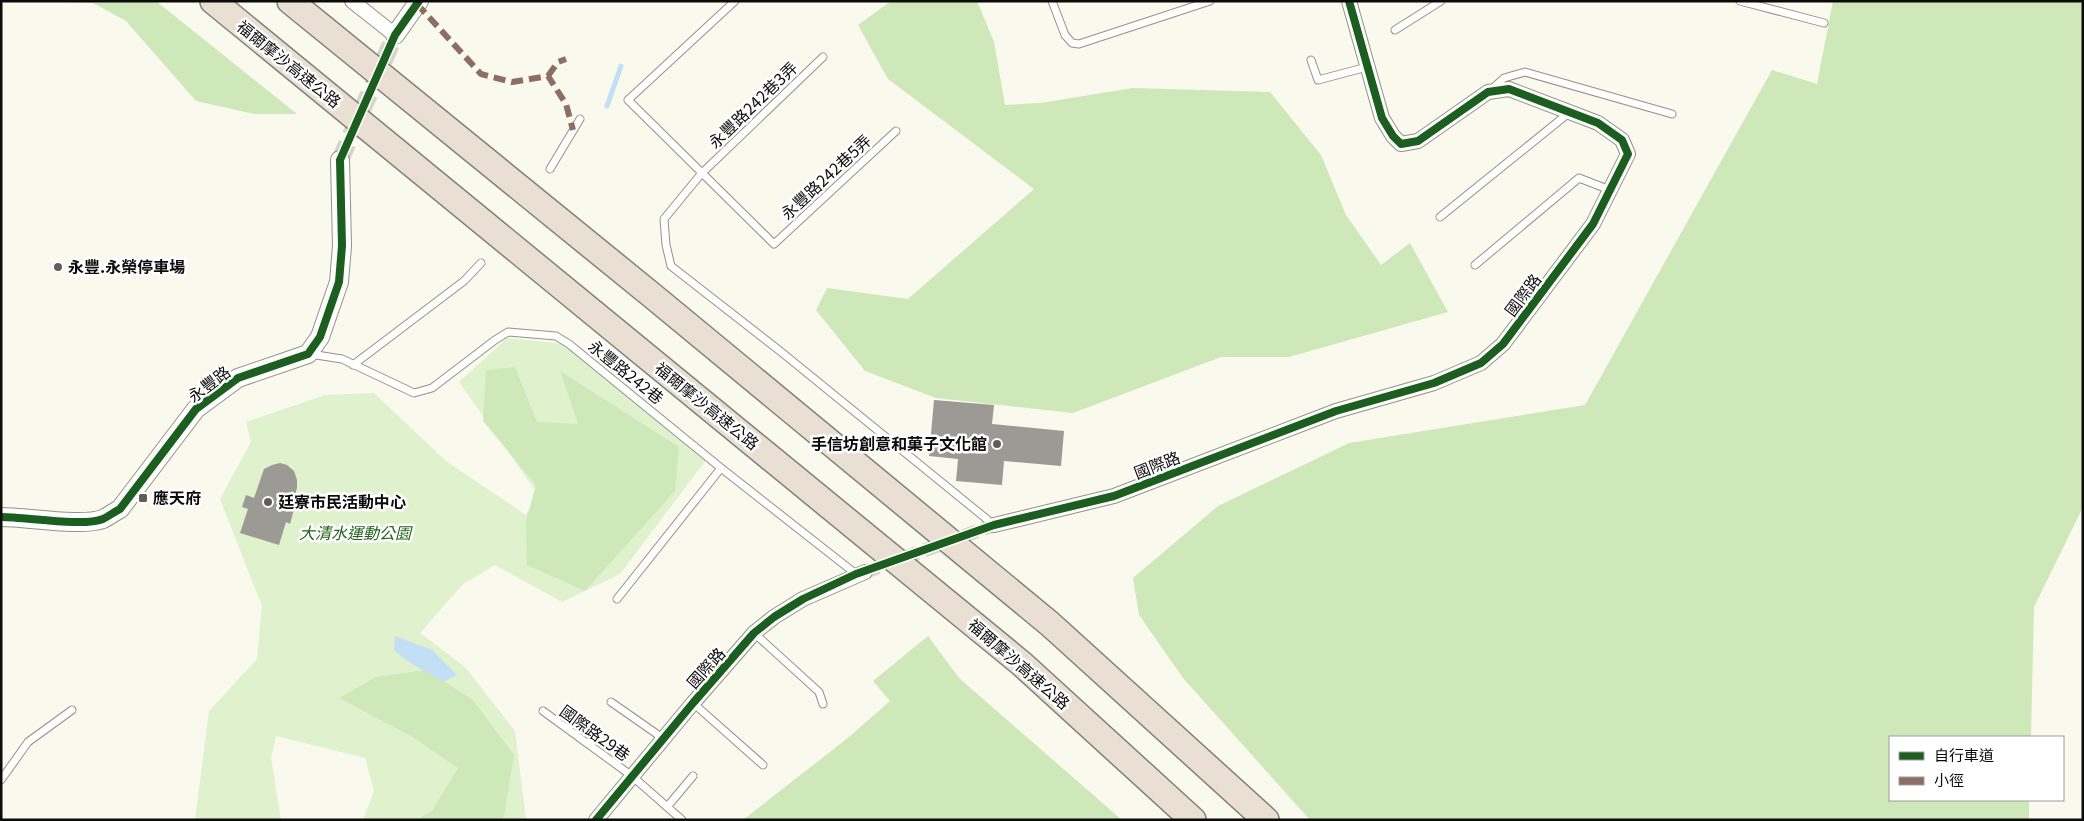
<svg xmlns="http://www.w3.org/2000/svg" width="2084" height="821" font-family="Georgia,'Noto Sans TC',serif">
<style>
.green{fill:#dff1cd}
.forest{fill:#cfe8ba}
.water{fill:#c3dff5}
.lines{fill:none;stroke-linecap:round;stroke-linejoin:round}
.stream{stroke:#c3dff5;stroke-width:5}
.building{fill:#9c9a94}
.minor-tunnel{stroke:#d6d5cb;stroke-width:14;stroke-dasharray:14 7;stroke-linecap:butt}
.tertiary-tunnel{stroke:#d6d5cb;stroke-width:18;stroke-dasharray:18 9;stroke-linecap:butt}
.service-casing{stroke:#93928d;stroke-width:9}
.minor-casing{stroke:#93928d;stroke-width:16}
.tertiary-casing{stroke:#93928d;stroke-width:20}
.motorway-casing{stroke:#807f7a;stroke-width:28}
.service{stroke:#fefefc;stroke-width:7}
.minor{stroke:#fefefc;stroke-width:14}
.tertiary{stroke:#fefefc;stroke-width:18}
.motorway{stroke:#e9e0d3;stroke-width:25}
.quiet{stroke:#8d6e63;stroke-width:6;stroke-dasharray:12 6;stroke-linecap:butt}
.cycleway-casing{stroke:#fff;stroke-width:11}
.cycleway{stroke:#1b5e20;stroke-width:8}
.poi-dot{fill:#5f5e5a;stroke:#fff;stroke-width:2}
.labels{text-anchor:middle;stroke-width:5;stroke-linejoin:round;paint-order:stroke}
.street-label{font-size:16px;fill:#0b0b0b;stroke:#fff}
.poi-label{font-size:16px;font-weight:bold;fill:#0b0b0b;stroke:#fff;text-anchor:start}
.park-label{font-size:16px;font-style:italic;fill:#22631a;stroke:#fff}
</style>
<rect width="100%" height="100%" fill="#faf9ed"/>
<!-- green -->
<path class="green" d="M507,338L564,344L706,460L620,574L562,602L495,565L463,584L420,633L465,667L515,731L526,819L363,820L374,791L365,758L276,736L271,758L281,820H195L209,711L257,659L262,606L220,499L251,442L246,422L325,395L374,393L446,461L526,515L538,494L459,382Z"/>
<!-- forest -->
<path class="forest" d="M38,1H156L297,114H254L196,101L126,21L93,3Z
M891,1H977L994,42L1005,105L1040,103L1133,88L1270,92L1321,155L1346,215L1381,265L1410,243L1448,312L1289,357H1221L1073,413L936,398L865,371L816,310L827,288L908,299L1034,189L888,79L858,25Z
M1833,1H2083V507L2034,607L2031,737H1890V800H2029V820H1310L1183,678L1139,615L1133,578L1218,506L1349,443L1585,405L1772,70L1817,84Z
M515,367L537,422L578,424L560,371L679,447L675,491L585,591L527,565L526,521L536,485L483,421L486,370Z
M928,636L959,678L1122,820H743L849,737L890,701L873,681Z
M425,670L472,699L514,755L504,816L501,820H416L432,811L458,768L411,736L339,698L376,677Z"/>
<!-- water -->
<path class="water" d="M395,636L432,650L457,675L443,682C426,671 409,664 394,650Z"/>
<g class="lines">
<!-- stream -->
<path class="stream" d="M607,106L621,66"/>
</g>
<!-- building -->
<path class="building" d="M934,400L994,405L992,424L1064,431L1061,466L1004,461L1002,485L956,481L958,459L929,456Z
M280,463L287,465L294,471L297,480V488L291,508L294,509L290,524L286,522L279,545L240,533L248,509L242,507L246,495L254,498L264,469L272,465Z"/>
<g class="lines">
<!-- minor-tunnel -->
<path class="minor-tunnel" d="M865,572L994,525"/>
<!-- tertiary-tunnel -->
<path class="tertiary-tunnel" d="M340,160L395,35"/>
<defs>
<path id="service" d="M735,1L628,100L774,244L896,131
M1052,1L1065,35L1072,43L1079,44L1210,1
M1740,1L1824,23
M1395,30L1441,1
M823,57L701,174L664,219L666,245L671,266L780,351L994,525
M1311,60L1318,80L1367,67
M1492,89L1504,78L1525,72L1672,114
M550,169L580,119
M1440,217L1570,112
M1475,265L1579,178L1610,190
M310,354L342,359L414,393L432,388L495,340L508,332L556,336L569,344L721,468L856,574
M353,365L464,281L481,263
M617,599L721,468
M754,633L819,692L823,704
M611,702L664,739
M693,703L763,765
M543,711L632,776L682,820
M1,780L28,742L72,710
M667,807L693,776"/>
<path id="minor" d="M352,1L395,35
M994,525L1114,496L1336,411L1434,383L1481,363L1503,344L1593,224L1628,154L1622,140L1598,123L1509,89L1488,92L1418,141L1401,144L1393,136L1382,118L1349,1
M596,820L693,703L754,633L774,617L803,599L865,572"/>
<path id="tertiary" d="M395,35L419,1
M1,517C27,517 82,527 103,519C109,516 114,512 120,509L196,409L238,378L308,354L320,337L339,282L342,246L340,160"/>
<path id="motorway" d="M213,1L1022,664L1193,820
M290,1L654,297L1050,624L1266,820"/>
</defs>
<!-- service casing -->
<use href="#service" class="service-casing"/>
<!-- minor casing -->
<use href="#minor" class="minor-casing"/>
<!-- tertiary casing -->
<use href="#tertiary" class="tertiary-casing"/>
<!-- motorway casing -->
<use href="#motorway" class="motorway-casing"/>
<!-- service -->
<use href="#service" class="service"/>
<!-- minor -->
<use href="#minor" class="minor"/>
<!-- tertiary -->
<use href="#tertiary" class="tertiary"/>
<!-- motorway -->
<use href="#motorway" class="motorway"/>
<!-- quiet -->
<path class="quiet" d="M417,4L481,74L512,82L548,76L566,104L573,130
M548,76L558,62L566,59"/>
<defs>
<path id="cycleway" d="M1,517C27,517 82,527 103,519C109,516 114,512 120,509L196,409L238,378L308,354L320,337L339,282L342,246L340,160L395,35L419,1
M596,820L693,703L754,633L774,617L803,599L856,574L994,525L1114,496L1336,411L1434,383L1481,363L1503,344L1593,224L1628,154L1622,140L1598,123L1509,89L1488,92L1418,141L1401,144L1393,136L1382,118L1349,1"/>
</defs>
<!-- cycleway casing -->
<use href="#cycleway" class="cycleway-casing"/>
<!-- cycleway -->
<use href="#cycleway" class="cycleway"/>
</g>
<!-- markers -->
<g class="poi-dot">
<circle cx="58" cy="267" r="5"/>
<circle cx="997" cy="444" r="5"/>
<rect x="138" y="493" width="10" height="10" rx="2.5"/>
<circle cx="268" cy="502" r="5"/>
</g>
<g class="labels">
<!-- street labels -->
<g class="street-label">
<text transform="translate(289 64) rotate(39)" y="6">福爾摩沙高速公路</text>
<text transform="translate(753 105) rotate(-44)" y="6">永豐路242巷3弄</text>
<text transform="translate(826 177) rotate(-43)" y="6">永豐路242巷5弄</text>
<text transform="translate(1523 295) rotate(-53)" y="6">國際路</text>
<text transform="translate(626 372) rotate(39)" y="6">永豐路242巷</text>
<text transform="translate(209 384) rotate(-37)" y="6">永豐路</text>
<text transform="translate(707 406) rotate(39)" y="6">福爾摩沙高速公路</text>
<text transform="translate(1157 465) rotate(-21)" y="6">國際路</text>
<text transform="translate(1019 664) rotate(41)" y="6">福爾摩沙高速公路</text>
<text transform="translate(706 668) rotate(-48)" y="6">國際路</text>
<text transform="translate(595 733) rotate(36)" y="6">國際路29巷</text>
</g>
<!-- poi labels -->
<g class="poi-label">
<text x="68" y="273">永豐.永榮停車場</text>
<text x="987" y="450" text-anchor="end">手信坊創意和菓子文化館</text>
<text x="153" y="504">應天府</text>
<text x="278" y="508">廷寮市民活動中心</text>
</g>
<!-- park labels -->
<g class="park-label">
<text x="355" y="539">大清水運動公園</text>
</g>
</g>
<!-- border -->
<rect width="2084" height="821" fill="none" stroke="#0b0b0b" stroke-width="5"/>
<!-- legend -->
<rect x="1889" y="736" width="175" height="65" fill="#ffffff" stroke="#9d9d9d"/>
<rect x="1899" y="752" width="25" height="8" fill="#1b5e20" stroke="#9d9d9d"/>
<text x="1934" y="761" font-size="15" fill="#0b0b0b">自行車道</text>
<rect x="1899" y="777" width="25" height="8" fill="#8d6e63" stroke="#9d9d9d"/>
<text x="1934" y="786" font-size="15" fill="#0b0b0b">小徑</text>
</svg>
